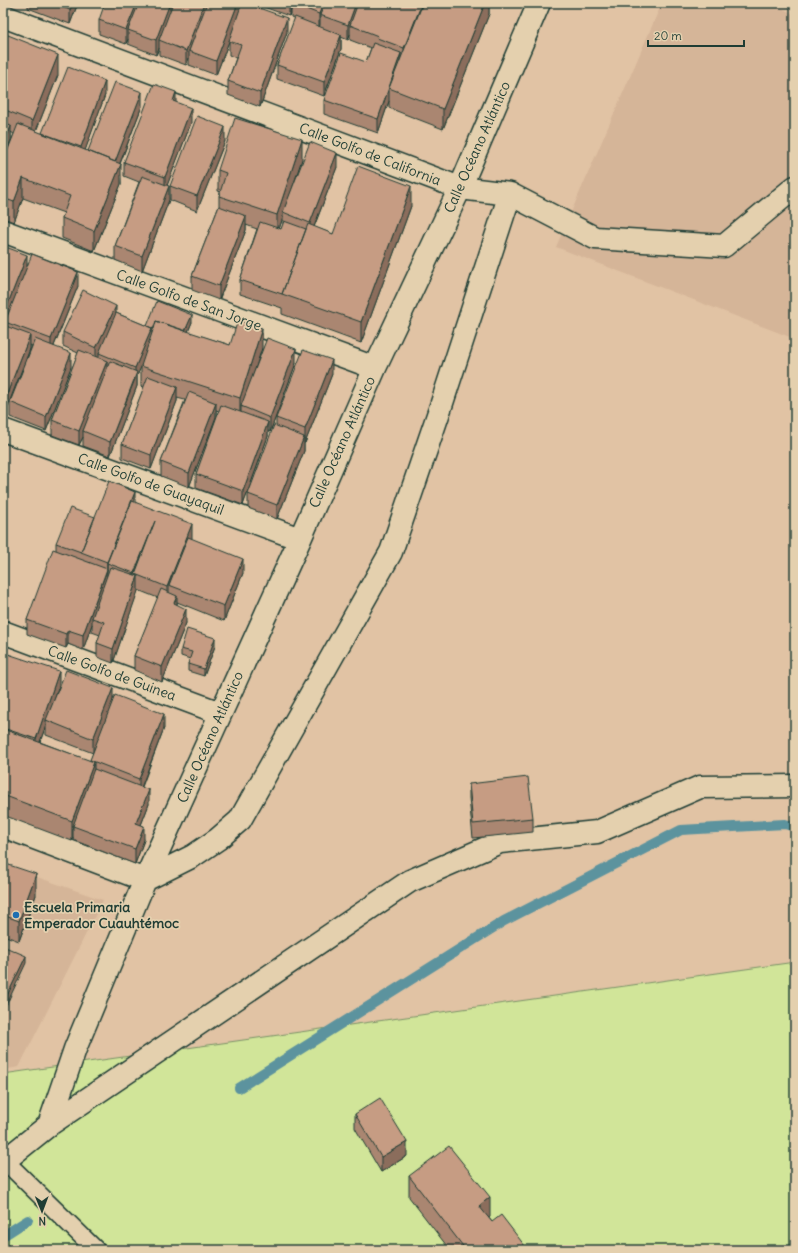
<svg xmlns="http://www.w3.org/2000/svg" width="798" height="1253" font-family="Delius,sans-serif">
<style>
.built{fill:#d5b598}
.green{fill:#d1e599;stroke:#789166}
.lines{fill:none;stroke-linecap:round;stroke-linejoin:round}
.stream{stroke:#5b939e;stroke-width:10}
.service-casing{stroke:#1f3d34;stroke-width:20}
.minor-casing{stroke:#1f3d34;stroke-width:25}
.service{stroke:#e4d0ae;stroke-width:17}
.minor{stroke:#e4d0ae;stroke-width:22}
.wall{fill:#aa8671;stroke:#1f3d34;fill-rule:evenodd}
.shaded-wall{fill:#8b6d5c;stroke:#1f3d34}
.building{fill:#c69c83;stroke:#1f3d34}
.poi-dot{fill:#1f6fb2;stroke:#e4d0ae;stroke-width:1.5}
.labels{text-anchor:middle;stroke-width:3.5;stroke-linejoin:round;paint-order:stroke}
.street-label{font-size:14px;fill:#1f3d34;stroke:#e4d0ae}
.poi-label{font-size:14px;font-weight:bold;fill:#1f3d34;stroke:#e4d0ae;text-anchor:start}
</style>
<rect width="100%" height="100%" fill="#e1c3a4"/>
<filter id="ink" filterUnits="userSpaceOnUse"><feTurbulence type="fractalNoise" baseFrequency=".025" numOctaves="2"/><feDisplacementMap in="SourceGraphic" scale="8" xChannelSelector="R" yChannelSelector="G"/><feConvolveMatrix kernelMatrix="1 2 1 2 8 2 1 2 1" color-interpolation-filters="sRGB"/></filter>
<g filter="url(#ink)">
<!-- built -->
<path class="built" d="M662,3H772L795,15V339L556,247Z
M3,865L103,900L19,1067L3,1070Z"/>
<!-- green -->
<path class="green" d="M795,962V1250H3V1074Z"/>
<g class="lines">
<!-- stream -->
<path class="stream" d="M239,1088L504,921L681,830L785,824L795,827
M3,1236L28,1220"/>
<defs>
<path id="service" d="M5,1161L96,1250"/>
<path id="minor" d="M3,16L460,188L510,194L595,238L724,246L795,187
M3,231L375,368
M3,430L300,539
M3,632L220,713
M3,826L145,880
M145,880L193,856L218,839L240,820L391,552L441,406L510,194
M49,1125L75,1049L145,880L300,539L375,368L460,188L539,3
M3,1162L49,1125L410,881L500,842L597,832L700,787L795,786"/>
</defs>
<!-- service casing -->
<use href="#service" class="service-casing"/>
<!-- minor casing -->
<use href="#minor" class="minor-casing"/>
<!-- service -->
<use href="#service" class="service"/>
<!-- minor -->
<use href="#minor" class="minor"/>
</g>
<!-- wall -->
<path class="wall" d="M28,3H78L70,24L28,8Z
M261,3H489V14L443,129L389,108V101L378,133L324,114V100L366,62L371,48L350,40V34L348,40L341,37V49L324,96L277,79V65L295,19L291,17V10L289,16L261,6Z
M788,3H795V7Z
M99,20L287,32L260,107L228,95V81L236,58L229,55V41L216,75L189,65V58L186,65L159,55V48L156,55L128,44V39L126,44L99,34Z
M3,33L58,75L36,131L42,134L105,95L85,150L88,151L142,106L120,164L121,184L94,251L62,238V218L64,213L23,198L14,222L3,218V162L14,134L11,132V140L3,161Z
M176,103L191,123L167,185L169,200L142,271L115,260V246L139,182L124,176V162Z
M225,141L197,211L170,200V186Z
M302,159L292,189L337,167L314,227L333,234L411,206L361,343L282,314V308L240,294V280L257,229L246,225V230L219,300L192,290V276L219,206V196L221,192L218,191V170ZM283,217V225L281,229H279Z
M3,246L27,267L78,286L54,346L71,367L46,431L10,417V402L32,346L30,345V349L3,418Z
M116,313L147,326L192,322L188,332L230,345L262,348L255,369L296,363L270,432L268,431V436L243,505L196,488V474L219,411L216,410V417L189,487L161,476V462L185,400L177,398V401L151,469L122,458V444L144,387L141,386V366L137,376V386L110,456L83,446V437L79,445L52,435V420L78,353L63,346V332Z
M332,374L305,443H304V451L277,519L248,508V494L276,426V418Z
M135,502L192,538L191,539L243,573L224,621L177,602V605L186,623L162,682L134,670V656L158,598L138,590L113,663L97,657V643L100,635L92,632V624L83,650L68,644L66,648L27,634V620L56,550V543L95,517Z
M3,646L6,659L59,686L56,694L113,700L164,728L142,787L149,804L141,825L144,840L135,864L73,840V838L72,841L3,815ZM46,725V735L93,753L90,761L40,742Z
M215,646L204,676L188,671V664L190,659L181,656V649Z
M469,784L533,818V832L473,838L469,798Z
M3,863L36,895L19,941L3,935Z
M355,1114L407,1156L381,1172L355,1128Z
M409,1176L490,1217L489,1218L492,1222L528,1250H450L409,1197Z"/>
<!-- shaded-wall -->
<path class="shaded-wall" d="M73,3H78L70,24V10Z
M137,3H142L128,30V39L126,44V30Z
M170,3H176L159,40V48L156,55V40Z
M204,3H210L189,51V58L186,65V51Z
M238,3H243V5L216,75V61Z
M289,3H294H291V10L289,16Z
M323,3H329L320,15V25L319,28V14Z
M356,3H362L350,25V34L348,40V25Z
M422,3H427L404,63V48Z
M485,3H489V14L443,129V109Z
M287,18V32L260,107V93Z
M341,35V49L324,96V82Z
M401,53V67L389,88V101L378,133V119Z
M58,55V75L32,141V121Z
M105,81V95L81,162V147Z
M142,92V106L115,176V162Z
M176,92V106L173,101Z
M191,108V123L165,191V177Z
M11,126V140L3,161V147Z
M225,127V141L197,211V196Z
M302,139V159L284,213L283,212V217L277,235V215Z
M337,153V167L310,237V223Z
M121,164V184L94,251V231Z
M23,178V198L14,222V202Z
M169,186V200L142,271V256Z
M411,186V206L361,343V322Z
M246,216V230L219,300V286Z
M27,255V269L5,322V324L3,330V316Z
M78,272V286L51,353V339Z
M116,306V320L99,353V357L96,362V348Z
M192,315V322L181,348V340Z
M152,328V342L137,376V386L110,456V442L135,379V368Z
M262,328V348L243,407L241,406V413L240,418V398Z
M30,335V349L3,418V404Z
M296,349V363L270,432V418Z
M71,353V367L46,431V417Z
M332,360V374L305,443V429Z
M107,361V375L83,431V437L79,445V431Z
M177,387V401L151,469V455Z
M216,403V417L189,487V473Z
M268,422V436L243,505V491Z
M304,437V451L277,519V505Z
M135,492V506L107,563V583L92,618V624L83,650V635L107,570V562Z
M155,521L135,574V585L134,588V573Z
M192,524V538L173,586L169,585V596L167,601V587Z
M243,559V573L224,621V606Z
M138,576V591L113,663V649Z
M177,596V610L174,603Z
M186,609V623L162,682V667Z
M68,630V644L66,648V634Z
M215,638V646L204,676V669Z
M6,647V661L3,669V655Z
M59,671V686L47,721L46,720V725L36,753V739Z
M113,688V703L93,753V739Z
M164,714V728L139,793V779Z
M94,762V783L73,826V838L72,841V821Z
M149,790V804L136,838V823Z
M144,826V840L135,864V849Z
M36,874V895L19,941V921Z
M26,956V963L3,1012V1004Z
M407,1142V1156L381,1172V1157Z
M490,1197V1217L479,1226V1206Z"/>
<!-- building -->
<path class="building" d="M53,3H73L70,10Z
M105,3H137L126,30L99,20Z
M139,3H170L156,40L128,30Z
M173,3H204L186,51L159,40Z
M207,3H238L216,61L189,51Z
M242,3H245L287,18L260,93L228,81L241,45L229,41Z
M291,3H323L319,14Z
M325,3H356L348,25L320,15Z
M358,3H422L404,48L377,38L378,36L350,25Z
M423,3H485L443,109L389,88Z
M295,17L341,35L324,82L277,65Z
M3,33L58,55L32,121L3,109Z
M373,43L401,53L378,119L324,100L341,53L366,62Z
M68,67L105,81L81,147L42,133Z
M115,82L142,92L115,162L88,151Z
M154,84L176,92L173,101L191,108L165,177L124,162Z
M197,116L225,127L197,196L170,186Z
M235,118L302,139L277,215L219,196L226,173L218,170Z
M3,123L11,126L3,147Z
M18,124L121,164L94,231L62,218L70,196L23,178L14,202L3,198V162Z
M310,142L337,153L310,223L283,212Z
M358,166L411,186L361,322L282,294L308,224L333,234Z
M142,176L169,186L142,256L115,246Z
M219,206L246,216L219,286L192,276Z
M284,221L306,229L282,294L240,280L260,222L281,229Z
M3,246L27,255L3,316Z
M32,254L78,272L51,339L5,322Z
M83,290L116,306L96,348L63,332Z
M157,301L192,315L185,331L156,321L154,329L147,326Z
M116,313L152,328L135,368L99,353Z
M238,320L262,328L240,398L141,366L156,321L230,345Z
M3,325L30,335L3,404Z
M267,338L296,349L270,418L241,406Z
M35,339L71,353L46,417L10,402Z
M79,350L107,361L79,431L52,420Z
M303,350L332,360L305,429L276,418Z
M110,361L137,372L110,442L83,431Z
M148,376L177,387L151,455L122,444Z
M189,392L216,403L189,473L161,462Z
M221,405L268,422L243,491L196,474Z
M274,425L304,437L277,505L248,494Z
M109,481L135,492L107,562L81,552Z
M132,501L192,524L167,587L135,574L155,521L134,573L107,563Z
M70,508L95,517L81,552L56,543Z
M188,537L243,559L224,606L169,585Z
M53,549L107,569L83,635L68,630L66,634L27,620Z
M110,567L138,576L113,649L97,643L104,622L92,618Z
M161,589L177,596L174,603L186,609L162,667L134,656Z
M187,629L215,638L204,669L188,664L192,652L181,649Z
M3,646L6,647L3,655Z
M8,654L59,671L36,739L3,728V668Z
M66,670L113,688L93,739L46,720Z
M115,695L164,714L139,779L90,760Z
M3,729L94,762L72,821L3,795Z
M94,769L149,790L136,823L144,826L135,849L73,826Z
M528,777L533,818L473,824L469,784Z
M3,863L36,874L19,921L3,915Z
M3,946L26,956L3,1004Z
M380,1098L407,1142L381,1157L355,1114Z
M449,1146L490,1197L479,1206L492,1222L501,1215L528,1250H466L409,1176Z"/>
</g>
<!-- markers -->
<circle class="poi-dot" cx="16" cy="915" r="4"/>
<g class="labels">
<!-- street labels -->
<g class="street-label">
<text transform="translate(477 147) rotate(-66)" y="5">Calle Océano Atlántico</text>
<text transform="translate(370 154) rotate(21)" y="5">Calle Golfo de California</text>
<text transform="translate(189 300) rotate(20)" y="5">Calle Golfo de San Jorge</text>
<text transform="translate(342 442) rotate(-66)" y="5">Calle Océano Atlántico</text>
<text transform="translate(151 484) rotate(20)" y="5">Calle Golfo de Guayaquil</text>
<text transform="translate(112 673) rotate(20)" y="5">Calle Golfo de Guinea</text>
<text transform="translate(210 737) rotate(-66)" y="5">Calle Océano Atlántico</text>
</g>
<!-- poi labels -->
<g class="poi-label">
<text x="24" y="912">Escuela Primaria<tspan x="24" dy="16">Emperador Cuauhtémoc</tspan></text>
</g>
</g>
<!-- margin -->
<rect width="798" height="1253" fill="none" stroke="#e4d0ae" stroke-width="16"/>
<rect x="8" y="8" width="782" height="1237" fill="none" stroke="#1f3d34" stroke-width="1.5" filter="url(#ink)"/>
<!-- north arrow -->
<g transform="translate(42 1211) rotate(179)" stroke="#e4d0ae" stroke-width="3" paint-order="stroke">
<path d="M0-3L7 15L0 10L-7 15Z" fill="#1f3d34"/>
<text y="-6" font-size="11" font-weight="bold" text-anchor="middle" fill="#1f3d34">N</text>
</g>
<!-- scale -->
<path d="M648 40v6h96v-6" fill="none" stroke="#1f3d34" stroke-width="2"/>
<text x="654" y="40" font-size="12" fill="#1f3d34" stroke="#e4d0ae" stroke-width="3" paint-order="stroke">20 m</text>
</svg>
